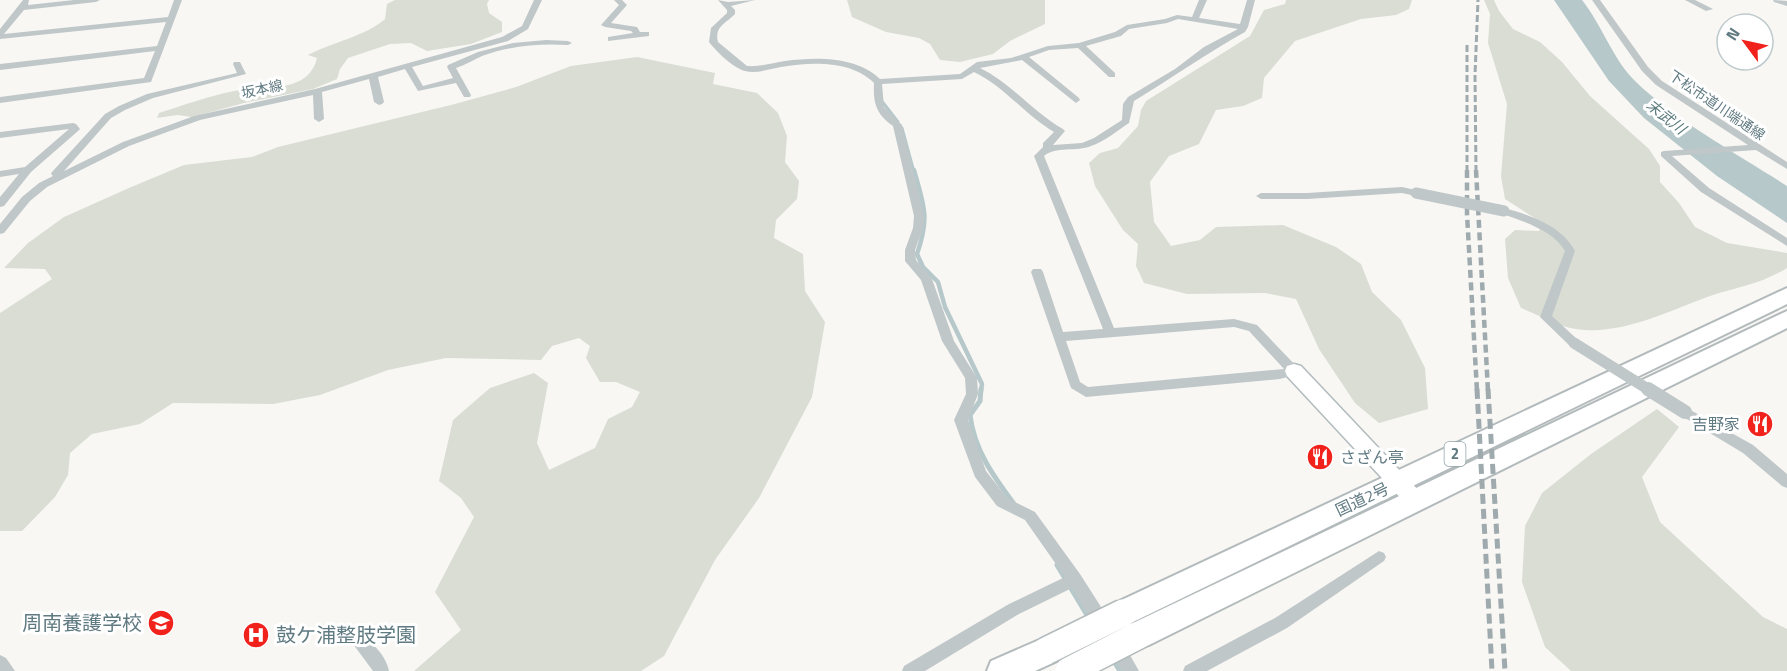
<svg xmlns="http://www.w3.org/2000/svg" width="1787" height="671" font-family="'Titillium Web','Noto Sans JP',sans-serif">
<style>
.green{fill:#d9ddd3}
.water{fill:#b6c8ca}
.lines{fill:none;stroke-linecap:round;stroke-linejoin:round}
.stream-far2{stroke:#b6c8ca;stroke-width:3}
.stream-far1{stroke:#b6c8ca;stroke-width:4.5}
.stream{stroke:#b6c8ca;stroke-width:5}
.secondary-casing{stroke:#b2bbbe;stroke-width:3}
.highway-casing{stroke:#b3babc;stroke-width:4}
.street{fill:#c0c7c9;fill-rule:evenodd}
.secondary{fill:#fff;fill-rule:evenodd}
.highway{fill:#fff;fill-rule:evenodd}
.rail-far2{stroke:#9faaae;stroke-width:3;stroke-dasharray:7 3;stroke-linecap:butt}
.rail-far1{stroke:#9faaae;stroke-width:4.5;stroke-dasharray:8 4.5;stroke-linecap:butt}
.rail{stroke:#9faaae;stroke-width:5;stroke-dasharray:10 5;stroke-linecap:butt}
.highway-bridge-casing{stroke:#b3babc;stroke-width:30;stroke-linecap:butt}
.street-bridge-far1{stroke:#c0c7c9;stroke-width:11}
.street-bridge{stroke:#c0c7c9;stroke-width:14}
.highway-bridge{stroke:#fff;stroke-width:27}
.labels{text-anchor:middle;stroke-width:6;stroke-linejoin:round;paint-order:stroke}
.far-street-label{font-size:14px;fill:#607a82;stroke:#fff}
.far-water-label{font-size:15px;font-style:italic;fill:#5b7b7c;stroke:#fff}
.shield{fill:#fff;stroke:#90a2a8;stroke-width:1.5}
.shield-label{font-size:15px;font-weight:bold;fill:#607a82}
.poi-label{font-size:16px;fill:#607a82;stroke:#fff;text-anchor:end}
.street-label{font-size:16px;fill:#607a82;stroke:#fff}
.near-poi-label{font-size:20px;fill:#607a82;stroke:#fff;text-anchor:end}
</style>
<rect width="100%" height="100%" fill="#f8f7f4"/>
<!-- green -->
<path class="green" d="M395,0H489L487,4L489,13L502,22V32L471,44L427,51L411,43L390,44L348,58L340,69L337,79L313,89L244,103L192,117L177,115L157,118L159,113C184,105 209,96 234,91C263,85 308,95 317,58L308,55C332,42 364,37 385,19L387,4Z
M847,0H1045V24L1010,41L993,54L960,62L940,60L930,44L919,38L886,32L852,17Z
M1286,0H1412L1409,9L1396,15L1361,19L1295,41L1264,78L1262,98L1243,106L1216,110L1199,144L1169,156L1150,182L1154,222L1171,246L1200,240L1216,227L1283,225L1336,247L1361,264L1372,292L1401,320L1425,368L1428,409L1379,423L1355,403L1319,349L1296,299L1265,293L1187,294L1144,283L1136,266L1138,244L1123,230L1095,186L1089,163L1100,153L1118,148L1138,126L1141,110L1146,101L1250,36L1264,10L1285,4Z
M1484,0H1494L1499,11L1513,29L1540,42L1562,62L1590,96L1649,149L1660,166V182L1679,203L1695,227L1727,243L1787,253V268C1761,284 1738,287 1710,296C1665,312 1612,341 1563,326C1549,321 1535,314 1521,308L1508,278L1505,239L1515,230L1539,231L1542,223L1505,199L1501,176L1507,104L1488,43L1490,14Z
M637,57L715,73L713,84L757,93L778,113L787,136L785,162L799,181L797,199L776,220L774,238L803,254L805,291L825,322L812,397L759,498L715,560L664,656L641,671H414L461,630L435,592L474,517L461,498L439,481L453,420L490,388L534,373L548,383L537,443L549,470L595,448L608,419L632,407L640,392L616,382H600L586,358L590,346L579,338L552,346L541,360L446,358L388,370L320,395L273,404L173,403L140,424L92,434L70,453L68,475L55,497L22,531H0V313L52,279L45,269L4,268L28,243L64,217L129,188L184,165L252,157L278,147L455,104L516,87L571,66Z
M1657,409L1679,427L1642,477L1660,522L1763,617L1787,629V671H1571L1545,647L1522,582L1525,526L1542,493L1591,454Z"/>
<!-- water -->
<path class="water" d="M1554,0H1582C1602,25 1612,58 1635,81C1675,120 1739,155 1787,186V223L1717,176L1644,118L1609,81Z"/>
<g class="lines">
<!-- stream-far2 -->
<path class="stream-far2" d="M881,100L898,122
M902,128L914,172"/>
<!-- stream-far1 -->
<path class="stream-far1" d="M914,170C924,206 930,217 917,254L923,267L938,282L945,307L982,384L981,391"/>
<!-- stream -->
<path class="stream" d="M981,389L980,401L970,415C974,450 994,477 1014,504
M1057,565L1090,620
M1112,658L1120,671"/>
<defs>
<path id="secondary" d="M1294,364L1301,366L1422,494L1426,500L1422,506L1415,509L1408,506L1287,376L1285,371L1287,366Z"/>
<path id="highway" d="M1787,288V304L1133,622L1123,626L1113,622L1108,613L1113,604Z
M1787,311V328L1149,645L1139,649L1129,645L1124,635L1129,625Z
M1046,637L1057,641L1061,651L1057,661L1035,671H987L991,661Z"/>
</defs>
<!-- secondary casing -->
<use href="#secondary" class="secondary-casing"/>
<!-- highway casing -->
<use href="#highway" class="highway-casing"/>
<!-- street -->
<path class="street" d="M23,0H29L28,5L74,0H100L96,2L24,10L4,34L168,17L174,0H182L151,82L0,103V97L144,78L155,51L0,70V64L157,46L166,22L0,39V29Z
M534,0H542L528,29L508,41L412,67L423,86L453,78L447,67L448,65L478,52L513,43L546,40L568,41L572,43L568,45C540,43 509,46 482,56C473,60 465,65 456,68L471,95L470,97H464L456,83L418,91L405,69L378,77L384,102L382,104L379,105L374,102L369,79L322,92L324,119L319,122L314,119L313,95L200,120L129,146L47,187L30,201L4,233L0,234V224L22,197L39,183L53,176L51,174L52,172L105,114L119,106L147,94L237,73L233,64L234,62H240L246,74L153,98L125,110L111,118L64,171L123,142L194,116L315,89L502,37L522,26Z
M614,0H622L627,5L611,23L637,27L640,32H649V36L608,41V37L633,33L631,31L605,27L601,25L619,5Z
M718,0L728,2L755,0L731,6L735,10V14C725,24 714,27 718,42L747,66C760,67 772,63 785,61C816,57 856,56 880,79L960,74L977,62L1011,58L1048,46L1079,43L1115,32L1127,25L1165,19L1177,15L1192,17L1199,0H1207L1199,18L1240,24L1247,0H1255L1248,27L1245,32C1207,53 1172,78 1134,101L1129,123C1117,131 1105,141 1091,146C1077,152 1055,146 1044,156L1114,328L1234,319L1257,325L1298,368L1300,371L1298,374L1280,379L1086,397L1071,388L1031,272L1033,269H1041L1043,272L1063,332L1103,329L1034,156L1043,147V143L1054,132C1025,115 1005,87 974,72L962,79L882,84L884,107L902,125L924,216L923,228L915,250L916,260L932,279L954,341L977,378L978,394L968,420L986,471L1007,498L1035,512L1080,574L1110,621L1112,626L1110,631L1104,633L1098,631L1072,588L1019,614L925,671H902L904,666L1009,604L1065,577L1025,520L997,506L975,477L954,420L966,394L965,378L942,341L921,280L905,261V250L913,228L914,216L893,126C876,114 873,103 874,83C851,60 811,62 781,67C769,69 757,74 745,71C732,67 717,52 709,42L711,28L727,13V10ZM1178,19L1238,29L1204,47L1175,69L1128,97L1123,104L1122,120L1094,138L1082,143L1053,145L1065,131L1063,129C1033,112 1011,83 980,68L1022,60L1076,103L1080,100L1079,98L1029,57L1049,50L1078,48L1109,77H1115V73L1086,46L1121,36L1129,29L1167,23ZM1234,327L1249,331L1284,369L1088,387L1080,382L1066,341Z
M1592,0H1600L1648,67L1662,81L1787,162V169L1756,150L1672,156L1709,188L1787,238V246L1701,192L1661,156V152L1664,151L1748,145L1656,85L1642,71Z
M1685,0H1695L1713,9L1706,11Z
M1773,0L1787,1V6L1774,2Z
M73,123L76,124L80,129L78,131L31,172L4,206L0,207V197L19,174L0,177V171L25,167L69,129L0,138V132Z
M1402,187L1420,191L1421,193L1416,196L1402,193L1307,199H1261L1256,196L1261,193H1307Z
M1504,208C1530,215 1562,226 1575,251L1552,316L1578,340L1580,343L1578,346H1570L1540,317L1565,251C1553,230 1522,221 1500,213L1499,211L1500,209Z
M1685,407L1753,445L1787,474V488L1782,486L1743,453L1680,415L1679,412L1680,409Z
M1379,551L1384,553L1386,557L1384,561L1287,628L1207,671H1183L1185,666L1275,618Z
M361,637C373,641 387,658 389,671H373L353,644L355,639Z
M1116,639L1122,641L1139,671H1122L1108,646L1110,641Z
M0,655L6,658L15,671H0Z"/>
<!-- secondary -->
<use href="#secondary" class="secondary"/>
<!-- highway -->
<use href="#highway" class="highway"/>
<!-- rail-far2 -->
<path class="rail-far2" d="M1467,45V172
M1476,172L1475,75L1478,0"/>
<!-- rail-far1 -->
<path class="rail-far1" d="M1467,170V214L1477,391
M1476,170L1488,391"/>
<!-- rail -->
<path class="rail" d="M1477,389L1492,671
M1488,389L1505,671"/>
<defs>
<path id="highway-bridge" d="M1046,651L1123,613
M1069,671L1139,635"/>
</defs>
<!-- highway-bridge casing -->
<use href="#highway-bridge" class="highway-bridge-casing"/>
<!-- street-bridge-far1 -->
<path class="street-bridge-far1" d="M1416,193L1504,211
M1574,343L1651,391"/>
<!-- street-bridge -->
<path class="street-bridge" d="M1648,389L1685,412"/>
<!-- highway-bridge -->
<use href="#highway-bridge" class="highway-bridge"/>
</g>
<!-- icons -->
<defs>
<symbol id="restaurant-disc" viewBox="-11 -11 22 22"><circle r="9.5" fill="#f1211b" stroke="#fff"/><path d="M-5-6h1v4h1v-4h1v4h1v-4h1v5L-1.5 .5V6h-2V.5L-5-1ZM5-6V6H3V1.5H1.5Q1.5-4 5-6Z" fill="#fff"/></symbol>
<symbol id="school-disc" viewBox="-11 -11 22 22"><circle r="9.5" fill="#f1211b" stroke="#fff"/><path d="M0-5L7-2L0 1L-7-2ZM-4 1L0 2.5L4 1V4Q0 6-4 4Z" fill="#fff"/></symbol>
<symbol id="hospital-disc" viewBox="-11 -11 22 22"><circle r="9.5" fill="#f1211b" stroke="#fff"/><path d="M-5-5h3v3.5h4V-5h3V5h-3V1.5h-4V5h-3Z" fill="#fff"/></symbol>
</defs>
<g fill-rule="evenodd">
<use href="#restaurant-disc" x="1745" y="409" width="30" height="30"/>
<use href="#restaurant-disc" x="1305" y="442" width="30" height="30"/>
<use href="#school-disc" x="146" y="608" width="30" height="30"/>
<use href="#hospital-disc" x="241" y="620" width="30" height="30"/>
</g>
<g class="labels">
<!-- far-street labels -->
<g class="far-street-label">
<text transform="translate(262 89) rotate(-12)" y="5">坂本線</text>
<text transform="translate(1717 105) rotate(34)" y="5">下松市道川端通線</text>
</g>
<!-- far-water labels -->
<g class="far-water-label">
<text transform="translate(1666 117) rotate(39)" y="5">末武川</text>
</g>
<!-- shield labels -->
<rect class="shield" x="1444.5" y="442" width="21" height="24" rx="4.5"/>
<g class="shield-label">
<text x="1455" y="459">2</text>
</g>
<!-- poi labels -->
<g class="poi-label">
<text x="1740" y="430">吉野家</text>
<text x="1340" y="463" text-anchor="start">さざん亭</text>
</g>
<!-- street labels -->
<g class="street-label">
<text transform="translate(1362 499) rotate(-25)" y="6">国道2号</text>
</g>
<!-- near-poi labels -->
<g class="near-poi-label">
<text x="142" y="630">周南養護学校</text>
<text x="276" y="642" text-anchor="start">鼓ケ浦整肢学園</text>
</g>
</g>
<!-- north arrow -->
<g transform="translate(1745 42) rotate(303)"><circle r="28" fill="#ffffff" stroke="#bfcacd" stroke-width="1.5"/>
<path d="M0-4.5L10 22L0 15L-10 22Z" fill="#f1211b"/>
<text y="-9" font-size="16" font-weight="bold" text-anchor="middle" fill="#607a82">N</text>
</g>
</svg>
